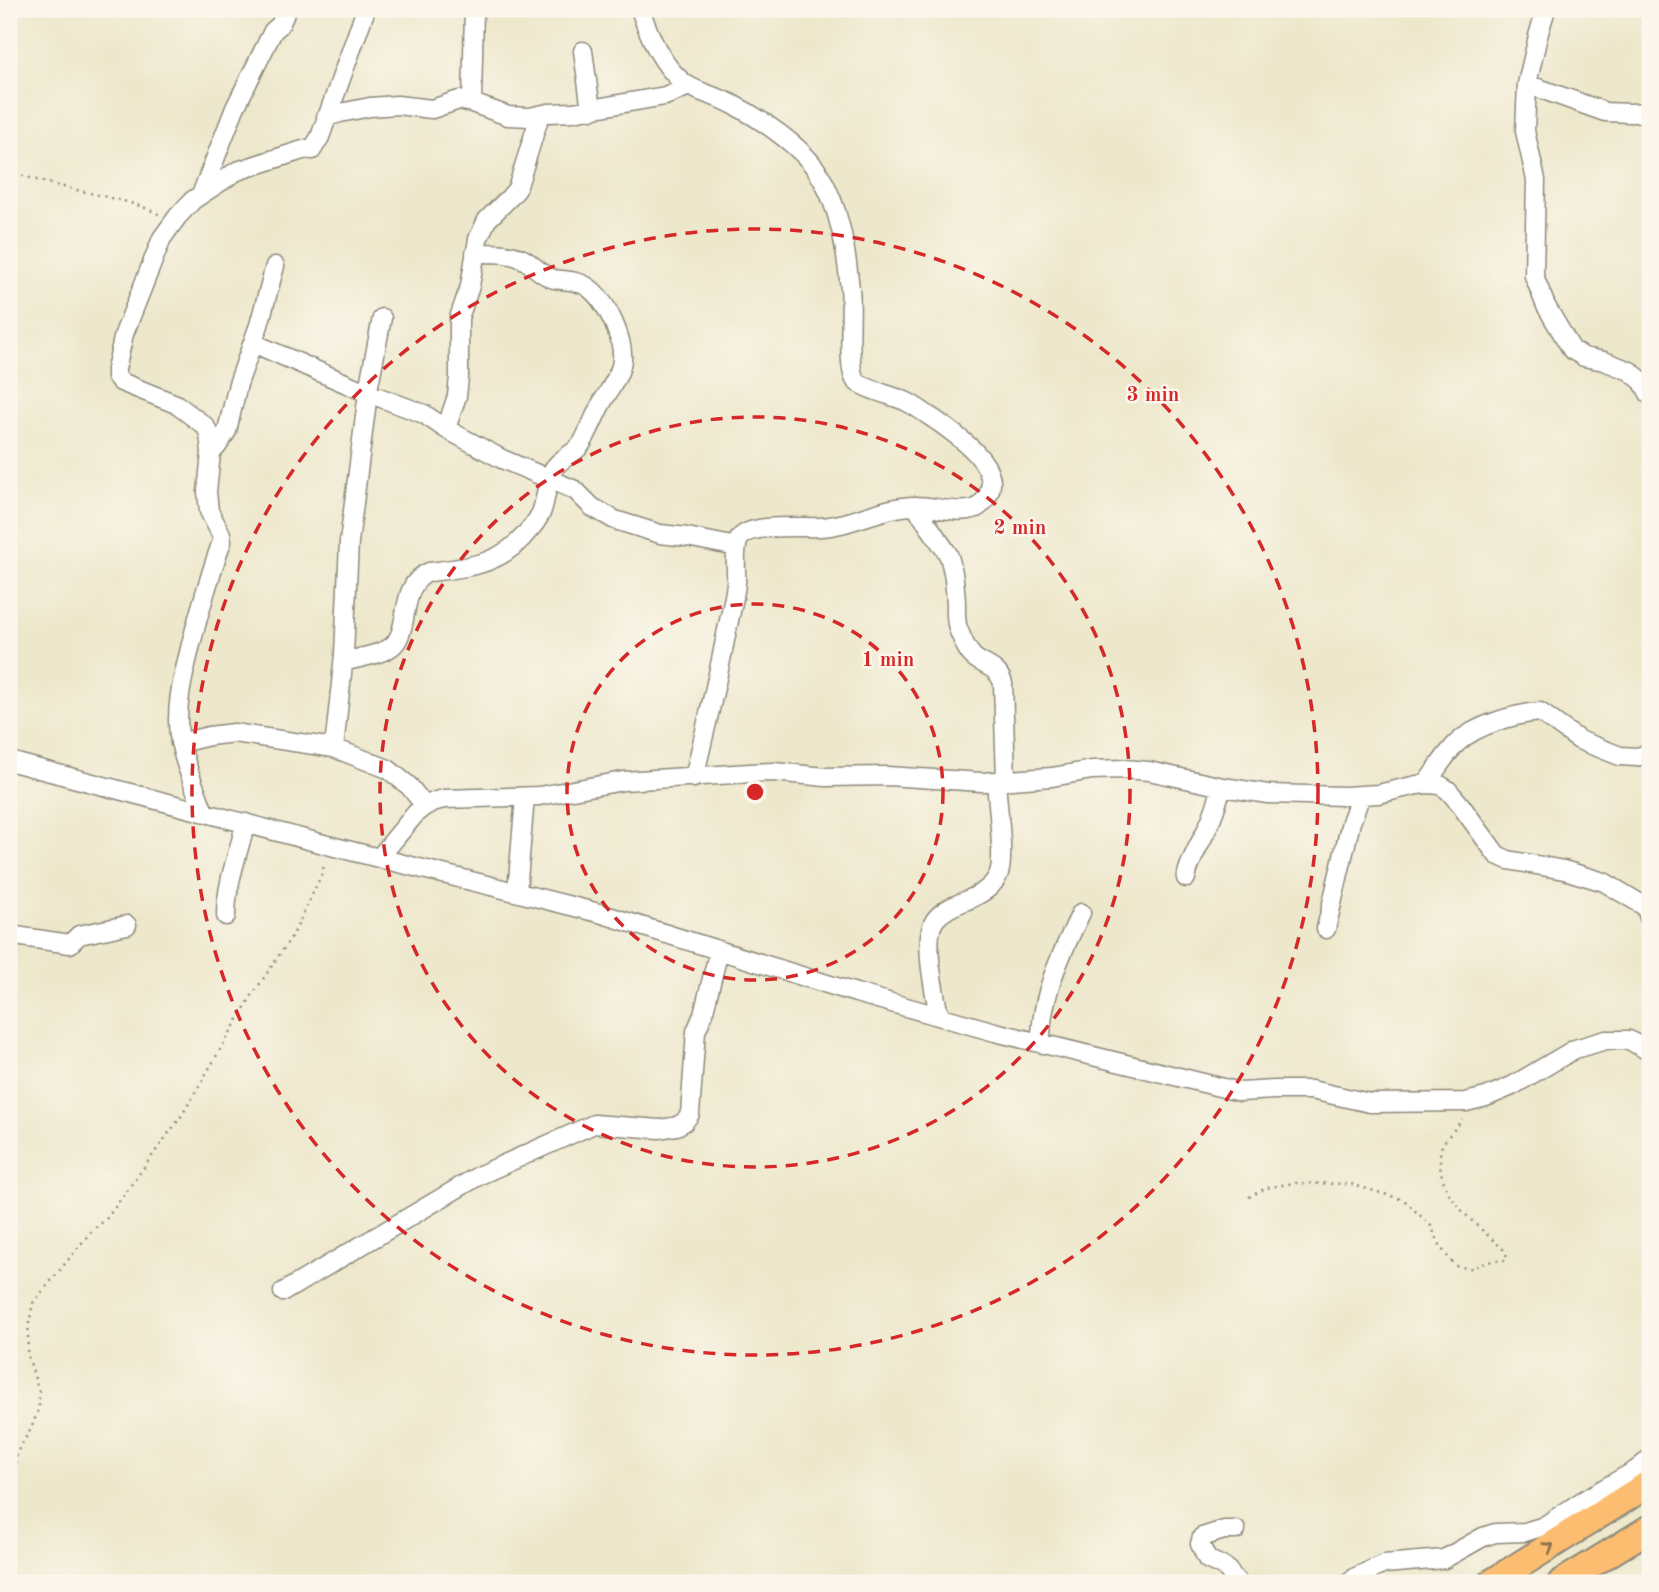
<svg xmlns="http://www.w3.org/2000/svg" width="1659" height="1592" font-family="'Old Standard TT',serif">
<style>
.lines{fill:none;stroke-linecap:round;stroke-linejoin:round}
.minor-casing{stroke:#8c897b;stroke-width:21}
.highway-casing{stroke:#8c897b;stroke-width:30}
.path{stroke:#8c897b;stroke-width:2.5;stroke-dasharray:2 5;stroke-linecap:butt}
.minor{stroke:#fff;stroke-width:18}
.highway{stroke:#fcbd6f;stroke-width:26}
.oneway{stroke:#896d4a}
.ring{fill:none;stroke:#d62828;stroke-width:3.5;stroke-dasharray:12 9}
.centre{fill:#d62828;stroke:#fbf7ec;stroke-width:3.5}
.ring-label{font-size:21px;text-anchor:middle;font-weight:bold;fill:#d62828;stroke:#fbf7ec;stroke-width:5;stroke-linejoin:round;paint-order:stroke}
</style>
<rect width="100%" height="100%" fill="#fbf7ec"/>
<filter id="ink" filterUnits="userSpaceOnUse"><feTurbulence type="fractalNoise" baseFrequency=".0143" numOctaves="2"/><feDisplacementMap in="SourceGraphic" scale="14" xChannelSelector="R" yChannelSelector="G"/><feConvolveMatrix kernelMatrix="1 2 1 2 8 2 1 2 1" color-interpolation-filters="sRGB"/></filter>
<filter id="wash" filterUnits="userSpaceOnUse"><feTurbulence type="fractalNoise" baseFrequency=".00686" numOctaves="4" result="noise"/><feDisplacementMap in="SourceGraphic" scale="28" xChannelSelector="R" yChannelSelector="G"/><feGaussianBlur stdDeviation="1.57" result="paint"/><feColorMatrix in="noise" values="0 0 0 0 0 0 0 0 0 0 0 0 0 0 0 0 0 1.4 0 .05"/><feComposite in="paint" operator="in"/></filter>
<g filter="url(#wash)">
<rect width="100%" height="100%" fill="#ede7cb"/>
</g>
<g filter="url(#ink)">
<g class="lines">
<defs>
<path id="minor" d="M640,9C649,35 661,65 684,83C698,93 717,96 732,104C760,118 801,146 818,172C840,207 846,249 850,289C853,309 846,369 856,381C862,388 894,396 905,401C916,406 924,413 934,419C955,434 1007,468 986,498C983,503 979,508 973,509C957,514 933,506 915,506C882,506 852,526 819,527C802,528 750,523 740,538C733,547 737,572 736,584C734,601 729,619 726,635C717,683 705,730 694,778
M1546,9L1538,36L1527,84L1525,131L1536,180L1534,276L1546,306L1572,350L1584,357L1604,361L1630,371L1642,381L1650,395
M583,51L591,110
M1527,84L1605,112L1631,113L1650,112
M472,103L474,9
M326,117L340,113L370,107L397,105L432,109L459,100L472,103L508,116L530,117L548,113L573,112L665,96L689,86
M201,195L235,108L273,31L280,25L287,9
M253,343L368,393L424,414L446,429L502,459L575,490L592,507L615,520L660,534L687,537L737,547
M446,429L457,396L459,377V318L470,286L478,239L487,220L510,197L517,189L540,115
M211,453L218,445L227,431L238,384L259,325L275,266
M915,506L948,554C954,570 955,587 956,603C956,612 955,622 959,631C963,640 967,653 976,659C988,667 998,668 1003,683L1006,781
M343,662C357,658 380,655 391,647C412,632 397,585 429,572C470,567 502,565 529,530C534,525 538,519 541,513C547,498 546,479 555,467C562,458 573,454 580,446C584,442 595,416 599,408C606,394 617,381 621,366C627,343 606,298 586,286C576,280 565,281 554,279C542,276 534,265 523,259C508,252 491,253 475,253
M180,743L209,736L234,733L334,748L388,769L409,786L425,806
M334,748L344,655L349,542L369,385L382,318
M9,761L335,847L599,913L856,993L995,1032L1240,1092L1274,1090H1311L1370,1103L1466,1102L1486,1097L1512,1086L1575,1049L1606,1040H1629L1650,1052
M1426,784C1436,770 1445,755 1457,743C1476,725 1515,714 1540,712L1579,740L1620,756L1637,757L1650,753
M204,812C196,789 182,759 179,735C175,704 184,674 191,644C200,609 210,575 222,541L221,534L209,511L207,492L211,453L209,433L205,426L176,404L121,382L116,376V369L124,334L162,238L178,216L193,200L237,171L306,149L312,150L320,137L366,9
M379,858L416,813L425,806L436,801L444,799L539,796L623,781L750,773L774,772L826,777L887,776L982,782L1052,777L1092,770L1124,769L1149,771L1223,787L1268,794L1345,796L1378,794L1417,785L1429,784L1440,785L1448,790L1459,803L1497,855L1508,860L1564,870L1604,882L1646,907L1650,922
M1186,878C1190,856 1206,836 1213,814C1217,805 1218,796 1223,787
M517,892L525,797
M226,916C226,885 238,853 246,823
M1326,929L1351,822L1361,795
M9,935L70,944L79,935L127,925
M939,1016C935,993 922,938 935,920C944,908 959,904 972,898C984,892 994,886 999,873C1005,857 997,801 996,781
M1041,1043C1040,997 1061,954 1081,913
M283,1292L480,1175L594,1124L660,1129L677,1126L684,1122L690,1114L696,1031L703,1015L719,950
M1236,1530H1224L1202,1537L1200,1544L1207,1559L1226,1568L1238,1583
M1349,1583L1356,1577L1384,1564L1444,1559L1483,1537L1495,1533L1525,1532L1544,1526L1582,1501L1636,1470L1650,1459"/>
<path id="highway" d="M1491,1583L1650,1483
M1561,1583L1650,1528"/>
</defs>
<!-- minor casing -->
<use href="#minor" class="minor-casing"/>
<!-- highway casing -->
<use href="#highway" class="highway-casing"/>
<!-- path -->
<path class="path" d="M9,171C39,182 72,189 103,196C122,201 143,205 160,215
M1249,1197L1266,1188L1282,1185L1294,1183L1351,1184L1404,1200L1431,1226L1442,1249L1454,1265L1458,1267L1471,1268L1492,1261L1506,1260L1507,1256L1503,1249C1478,1225 1441,1201 1440,1162C1440,1157 1440,1150 1442,1146C1447,1136 1457,1128 1462,1119
M9,1505L14,1485L17,1452L31,1429L39,1408V1392L27,1353L29,1323L33,1303L90,1233L107,1218L182,1115L251,997L294,933L321,876L325,862"/>
<!-- minor -->
<use href="#minor" class="minor"/>
<!-- highway -->
<use href="#highway" class="highway"/>
</g>
<!-- one-way arrows -->
<defs><path id="oneway-chevron" d="M-2-3.5L2.5 0L-2 3.5" fill="none" stroke-width="1.6" stroke-linecap="round" stroke-linejoin="round" transform="scale(1.75)"/></defs>
<use class="oneway" href="#oneway-chevron" transform="translate(1549 1547) rotate(-32)"/>
</g>
<!-- distance rings -->
<g class="ring">
<circle cx="755" cy="792" r="188"/>
<circle cx="755" cy="792" r="375"/>
<circle cx="755" cy="792" r="563"/>
</g>
<circle cx="755" cy="792" r="10" class="centre"/>
<g class="ring-label">
<text x="1153" y="401">3 min</text>
<text x="1020" y="534">2 min</text>
<text x="888" y="666">1 min</text>
</g>
<!-- margin -->
<rect width="1659" height="1592" fill="none" stroke="#fbf7ec" stroke-width="35"/>
</svg>
